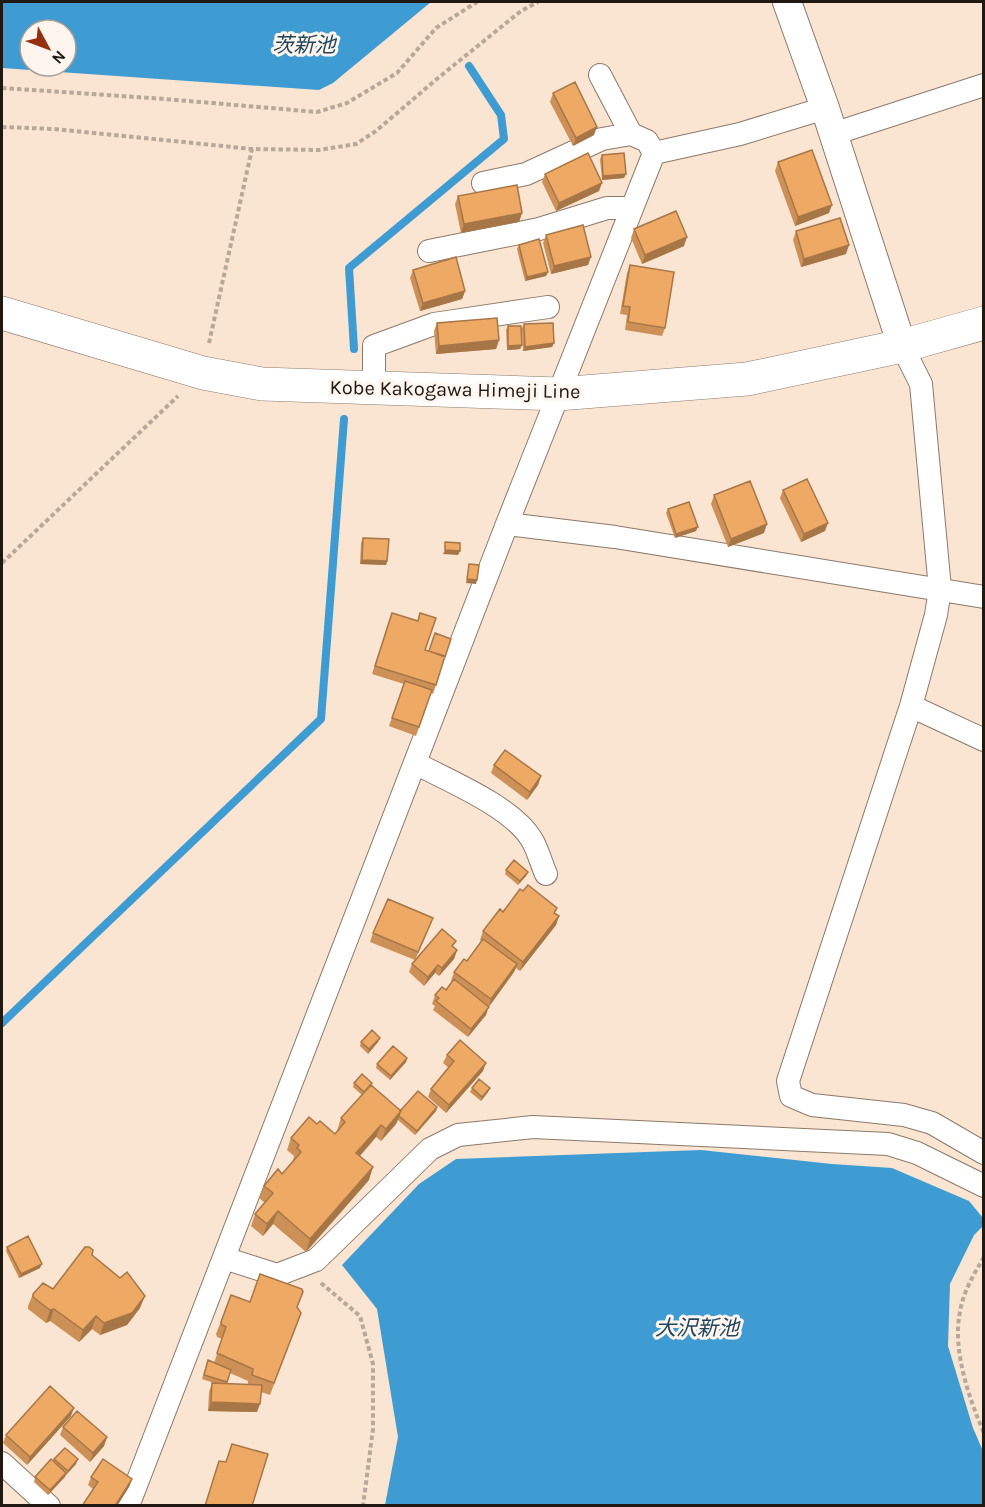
<svg xmlns="http://www.w3.org/2000/svg" width="985" height="1507" font-family="Karla,'Noto Sans JP',sans-serif">
<style>
.water{fill:#3f9cd2;fill-rule:evenodd}
.lines{fill:none;stroke-linecap:round;stroke-linejoin:round}
.stream{stroke:#3f9cd2;stroke-width:8}
.minor-casing{stroke:#8c7969;stroke-width:24}
.tertiary-casing{stroke:#8c7969;stroke-width:30}
.primary-casing{stroke:#8c7969;stroke-width:34}
.path{stroke:#b8a899;stroke-width:4;stroke-dasharray:4.5 3;stroke-linecap:butt}
.minor{stroke:#fff;stroke-width:22}
.tertiary{stroke:#fff;stroke-width:28}
.primary{stroke:#fff;stroke-width:33}
.wall{fill:#cd9157;fill-rule:evenodd}
.shaded-wall{fill:#a77647}
.building{fill:#eea965;stroke:#a77647;stroke-width:1.5}
.labels{text-anchor:middle;stroke-width:6;stroke-linejoin:round;paint-order:stroke}
.street-label{font-size:20px;fill:#201912;stroke:#fef5ee}
.water-label{font-size:21px;font-style:italic;fill:#1f455c;stroke:#fef5ee}
</style>
<rect width="100%" height="100%" fill="#fae5d3"/>
<!-- water -->
<path class="water" d="M2,2H431L333,83L319,90L2,68ZM30,30H66V66H30Z
M701,1150L832,1164L892,1168L969,1201L983,1218V1226L974,1235L950,1284L948,1346L973,1428L983,1451V1505H385L398,1437L377,1309L342,1265L419,1184L456,1159Z"/>
<g class="lines">
<!-- stream -->
<path class="stream" d="M354,349L349,268L504,139L501,115L469,66
M2,1023L321,719L344,419"/>
<defs>
<path id="minor" d="M600,75L631,134
M833,134L984,85
M483,183L526,174L602,139L631,134L647,141L654,153
M429,251L539,229L607,208H632
M902,346L921,384L940,589L936,615L911,706L788,1081L791,1096L812,1105L904,1115L932,1123L984,1153
M374,388V346L434,324L548,307
M507,524L615,537L984,597
M911,706L984,740
M415,763C449,781 513,807 532,840C538,850 541,863 546,874
M224,1258L277,1275L316,1260L430,1149L458,1135L533,1127L888,1144L917,1153L984,1186
M2,1463L49,1506
M128,1506L507,524L654,153L740,134L825,108"/>
<path id="tertiary" d="M787,2L825,108L902,346"/>
<path id="primary" d="M2,313L203,373L262,384L558,394L747,379L902,346L984,323"/>
</defs>
<!-- minor casing -->
<use href="#minor" class="minor-casing"/>
<!-- tertiary casing -->
<use href="#tertiary" class="tertiary-casing"/>
<!-- primary casing -->
<use href="#primary" class="primary-casing"/>
<!-- path -->
<path class="path" d="M2,88L165,99L317,112L347,103L397,73L436,28L477,2
M2,127L54,129L252,149L319,150L356,144L376,131L438,78L521,11L538,2
M209,343L252,149
M2,563L178,396
M984,1257C974,1274 963,1292 960,1312C952,1349 969,1399 984,1433
M321,1283L360,1316L373,1364V1429L363,1506"/>
<!-- minor -->
<use href="#minor" class="minor"/>
<!-- tertiary -->
<use href="#tertiary" class="tertiary"/>
<!-- primary -->
<use href="#primary" class="primary"/>
</g>
<!-- wall -->
<path class="wall" d="M553,93L594,135L573,146L550,102Z
M602,155L626,174L624,178L602,180L600,159Z
M778,162L829,213L795,226L775,171Z
M545,174L599,191L556,211L542,182Z
M458,196L522,213L519,222L461,233L455,204Z
M634,229L684,246L642,264L631,238Z
M796,231L846,254L801,267L793,240Z
M546,235L588,265L551,274L543,243Z
M519,245L548,272L546,276L525,281L517,249Z
M630,265L665,328L662,336L625,330L627,315L620,314L627,273Z
M413,270L465,291L462,299L420,311L410,278Z
M437,323L499,340L496,349L436,354L434,331Z
M524,324L554,343L552,347L523,351L522,328Z
M508,326L522,345L520,349L507,350L506,330Z
M783,490L825,531L801,542L780,498Z
M714,495L764,533L728,547L711,504Z
M668,509L696,531L675,538L666,513Z
M363,538L387,561L386,565L360,564L361,543Z
M389,621L425,650L436,685L433,694L431,693L416,736L389,726L404,684L372,674Z
M494,765L541,776L538,785L527,800L491,773Z
M506,870L528,872L526,876L518,885L505,874Z
M503,912L555,914L559,916L556,925L520,971L516,968L514,972L488,1008L486,1015L468,1037L433,1010L435,1006L432,1004L435,995L446,990L452,982L451,981L454,972L467,961L481,941L480,940L483,931Z
M430,926L415,960L454,947L457,950L454,959L439,976L435,973L424,986L409,972L412,964L415,960L370,942L373,933Z
M380,1038L378,1042L368,1054L360,1046L361,1042Z
M447,1055L483,1071L446,1113L428,1097L431,1089L449,1068L443,1063Z
M407,1058L406,1062L390,1080L376,1068L377,1064Z
M354,1083H372L371,1086L400,1111L437,1107L436,1111L415,1135L398,1120L396,1124L381,1141L376,1137L360,1156L369,1180L306,1252L273,1224L263,1236L251,1226L255,1214L265,1203L259,1198L264,1186L282,1174L293,1161V1160L294,1156L287,1150L291,1138L317,1124L335,1134L337,1131L341,1118L362,1095L353,1087Z
M472,1088L488,1092L481,1101L470,1092Z
M7,1247L40,1268L19,1278L6,1251Z
M92,1255L140,1308L127,1325L100,1335L92,1329L79,1342L50,1321L46,1323L28,1309V1306L33,1294L53,1289Z
M231,1295L250,1302L297,1307L301,1313L270,1395L261,1392L257,1412L208,1411L209,1392L212,1383L217,1384L202,1379L208,1360L214,1363L222,1339L217,1337L216,1334ZM230,1373L248,1381V1384H226Z
M71,1416L27,1465L3,1443L6,1435Z
M63,1427L107,1437L104,1446L90,1462L60,1435Z
M54,1459L76,1464L48,1495L34,1482L35,1477L53,1461Z
M91,1477L132,1479L129,1487L117,1506H82L93,1489L88,1485Z"/>
<!-- shaded-wall -->
<path class="shaded-wall" d="M597,127L594,135L573,146L576,138Z
M626,174L624,178L602,180L603,176Z
M602,183L599,191L556,211L559,203Z
M832,205L829,213L795,226L798,217Z
M522,213L519,222L461,233L464,224Z
M687,237L684,246L642,264L645,255Z
M849,245L846,254L801,267L804,259Z
M591,257L588,265L551,274L554,266Z
M548,272L546,276L525,281L527,277Z
M465,291L462,299L420,311L423,303Z
M499,340L496,349L436,354L439,346Z
M554,343L552,347L523,351L525,347Z
M522,345L520,349L507,350L508,346Z
M828,523L825,531L801,542L804,534Z
M767,524L764,533L728,547L731,539Z
M698,527L696,531L675,538L676,534Z
M445,550L460,551L458,555L443,554Z
M362,560L387,561L386,565L360,564Z
M467,579L477,580L476,584L466,583Z
M541,776L538,785L527,800L530,792Z
M528,872L526,876L518,885L520,881Z
M559,916L556,925L520,971L523,962Z
M457,950L454,959L439,976L442,968Z
M517,964L514,972L488,1008L486,1015L468,1037L471,1029L489,1007L491,999Z
M438,965L435,973L424,986L428,977Z
M380,1038L378,1042L368,1054L369,1049Z
M407,1058L406,1062L390,1080L391,1076Z
M486,1063L483,1071L446,1113L449,1105Z
M490,1088L488,1092L481,1101L482,1097Z
M437,1107L436,1111L415,1135L417,1131Z
M401,1111L396,1124L381,1141L386,1129Z
M381,1125L376,1137L352,1165L356,1153Z
M373,1167L369,1180L306,1252L310,1239Z
M278,1211L273,1224L263,1236L267,1224Z
M42,1264L40,1268L19,1278L21,1274Z
M145,1296L140,1308L127,1325L100,1335L104,1323Z
M54,1309L50,1321L46,1323L50,1310Z
M96,1316L92,1329L79,1342L83,1330Z
M211,1402L260,1404L257,1412L208,1411Z
M74,1408L71,1416L27,1465L30,1457Z
M107,1437L104,1446L90,1462L93,1453Z
M78,1459L76,1464L66,1475L68,1471Z
M66,1473L65,1477L48,1495L50,1490Z
M132,1479L129,1487L117,1506H115Z"/>
<!-- building -->
<path class="building" d="M575,82L597,127L576,138L553,93Z
M812,150L832,205L798,217L778,162Z
M588,153L602,183L559,203L545,174Z
M624,153L626,174L603,176L602,155Z
M517,185L522,213L464,224L458,196Z
M676,211L687,237L645,255L634,229Z
M840,218L849,245L804,259L796,231Z
M583,225L591,257L554,266L546,235Z
M539,239L548,272L527,277L519,245Z
M456,257L465,291L423,303L413,270Z
M630,265L674,272L665,328L628,322L630,307L623,306Z
M497,318L499,340L439,346L437,323Z
M553,323L554,343L525,347L524,324Z
M508,326H521L522,345L508,346Z
M807,479L828,523L804,534L783,490Z
M750,481L767,524L731,539L714,495Z
M689,502L698,527L676,534L668,509Z
M363,538L389,539L387,561L362,560Z
M445,542L460,543V551L445,550Z
M469,564L479,565L477,580L467,579Z
M392,613L418,621L420,613L436,618L425,650L445,656L436,685L375,666Z
M435,633L451,639L445,657L429,651Z
M405,681L432,690L419,727L392,718Z
M505,750L541,776L530,792L494,765Z
M514,860L528,872L520,881L506,870Z
M528,885L557,908L554,913L559,916L523,962L483,931L500,909L503,912L520,889L523,891Z
M388,899L433,918L418,952L373,933Z
M442,929L456,941L452,946L457,950L442,968L438,965L428,977L412,964Z
M483,939L517,964L491,999L454,972L464,959L467,961Z
M454,979L489,1007L471,1029L436,1001L439,998L435,995L442,987L446,990Z
M372,1030L380,1038L369,1049L361,1042Z
M460,1040L486,1063L449,1105L431,1089L454,1061L447,1055Z
M393,1046L407,1058L391,1076L377,1064Z
M362,1074L372,1083L364,1092L354,1083Z
M479,1079L490,1088L482,1097L472,1088Z
M371,1085L401,1111L386,1129L381,1125L356,1153L373,1167L310,1239L278,1211L267,1224L255,1214L273,1193L264,1186L278,1169L282,1174L301,1152L297,1148L299,1145L291,1138L309,1117L317,1124L320,1121L335,1134L345,1122L341,1118Z
M418,1091L437,1107L417,1131L399,1116L400,1111Z
M28,1236L42,1264L21,1274L7,1247Z
M85,1247H89L93,1250L92,1255L120,1278L127,1272L145,1296L132,1313L104,1323L96,1316L83,1330L54,1309L50,1310L33,1297V1294L43,1283L53,1289Z
M260,1274L302,1289L303,1292L297,1307L301,1313L274,1383L252,1375L253,1369L217,1353L226,1327L222,1325L221,1322L231,1295L250,1302Z
M208,1360L231,1370L227,1382L204,1375Z
M212,1383L262,1385L260,1404L211,1402Z
M50,1386L74,1408L30,1457L6,1435Z
M77,1411L107,1437L93,1453L63,1427Z
M232,1444L268,1454L252,1506H205L219,1461L226,1462Z
M65,1448L78,1459L68,1471L54,1459Z
M51,1459L66,1473L50,1490L35,1477Z
M103,1459L132,1479L115,1506H82L98,1482L91,1477Z"/>
<g class="labels">
<!-- street labels -->
<g class="street-label">
<text transform="translate(455 389) rotate(1)" y="7">Kobe Kakogawa Himeji Line</text>
</g>
<!-- water labels -->
<g class="water-label">
<text x="304" y="52">茨新池</text>
<text x="697" y="1335">大沢新池</text>
</g>
</g>
<!-- border -->
<rect width="985" height="1507" fill="none" stroke="#201912" stroke-width="6"/>
<!-- north arrow -->
<g transform="translate(48 48) rotate(131)"><circle r="28" fill="#fef5ee" stroke="#a59d96" stroke-width="1.5"/>
<path d="M0-4.5L10 22L0 15L-10 22Z" fill="#962f0e"/>
<text y="-9" font-size="16" font-weight="bold" text-anchor="middle" fill="#201912">N</text>
</g>
</svg>
